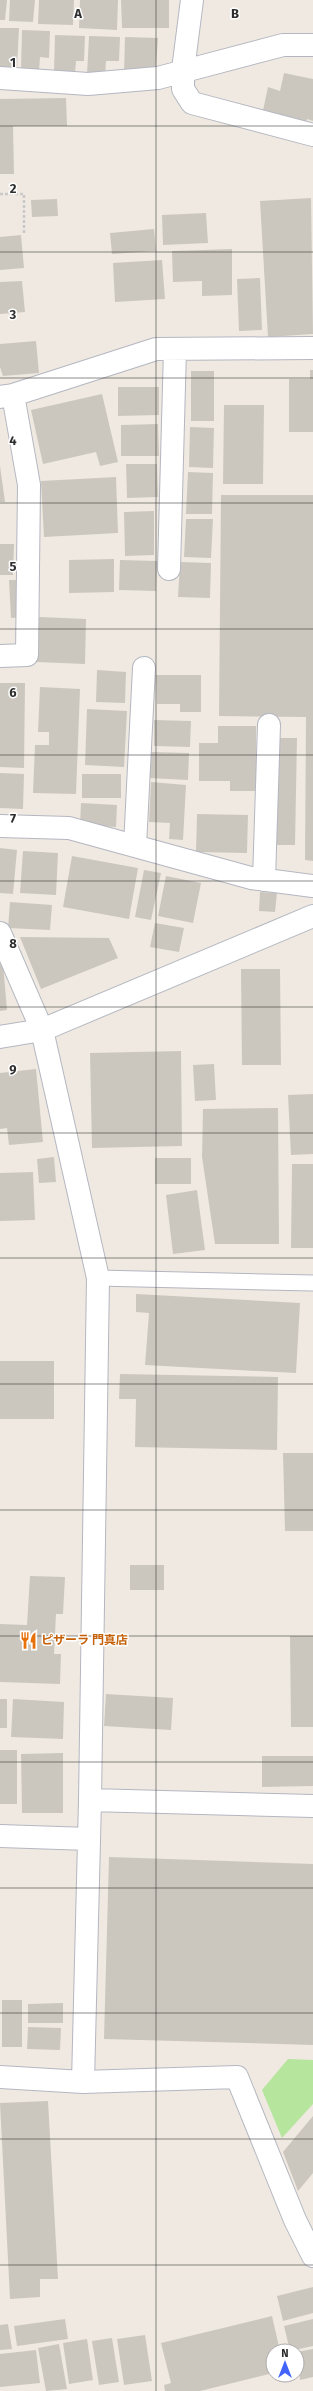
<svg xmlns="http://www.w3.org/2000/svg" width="313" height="2391" font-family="'Fira Sans','Noto Sans JP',sans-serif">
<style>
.green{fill:#b6e59e}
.building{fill:#cbc7bf}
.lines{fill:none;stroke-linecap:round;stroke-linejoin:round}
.lane-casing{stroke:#b4b7c1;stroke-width:17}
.street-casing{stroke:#b4b7c1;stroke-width:24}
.secondary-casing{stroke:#b4b7c1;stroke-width:24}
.path{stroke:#c9c9c9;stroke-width:2.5;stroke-dasharray:3 2;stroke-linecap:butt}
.lane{stroke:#fff;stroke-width:15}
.street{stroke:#fff;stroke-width:22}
.secondary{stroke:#fff;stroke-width:22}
.grid{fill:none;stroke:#2e2e2e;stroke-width:1;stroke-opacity:0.55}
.labels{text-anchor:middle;stroke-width:3;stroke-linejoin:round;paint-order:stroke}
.food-label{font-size:12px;font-weight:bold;fill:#c56008;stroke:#fff;text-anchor:start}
.grid-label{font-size:13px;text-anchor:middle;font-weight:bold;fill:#2e2e2e;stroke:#fff;stroke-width:3;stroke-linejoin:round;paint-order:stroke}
</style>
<rect width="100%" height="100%" fill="#efe9e1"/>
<!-- green -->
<path class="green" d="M288,2059L313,2060V2104L282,2138L262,2090Z"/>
<!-- building -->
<path class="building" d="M0,0H7L5,20H0Z
M10,0H35L33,22L9,21Z
M39,0H74L73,25L38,24Z
M80,0H118L117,30L79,28Z
M121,0H169V28H122Z
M0,28H19L17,68H0Z
M22,30L50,31L49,58L40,57L39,71L21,70Z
M55,35L85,36L84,61H76L75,73L54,72Z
M89,36L120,37L119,61H106L105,76L87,75Z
M125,37L158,38L156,67H143V74L124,73Z
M284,73L313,79V121L307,119L305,125L262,115L268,87L280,91Z
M66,98L67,126H13L14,174H0V99Z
M311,198L313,334L268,337L260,201Z
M57,199L58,216L32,217L31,200Z
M206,213L208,243L163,245L162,215Z
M154,229L156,251L112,254L110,233Z
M21,235L24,268L0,270V237Z
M232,249V295L202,296V281L173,282L172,251Z
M162,260L165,299L115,302L113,263Z
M260,278L262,330L239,331L237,279Z
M22,281L25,312L0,314V282Z
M36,341L39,373L3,376L0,367V344Z
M310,370H313V432H289V379H310Z
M191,371H214V421H191Z
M118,387H159V415L118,416Z
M102,394L118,462L100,466L96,452L43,464L31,410Z
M224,405H264L263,484H223Z
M158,424L159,456H121V425Z
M190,427L214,428L213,468L189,467Z
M126,464H157L158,497L127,498Z
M0,466L5,502H0Z
M188,472L213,473L212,514H186Z
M116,477L118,533L44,537L41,481Z
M221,495H313V861L305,860L306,717L219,716Z
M154,511V555L125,556L124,512Z
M186,519H213L211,558L184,557Z
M0,544H14L13,575H0Z
M114,559V592L69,593V560Z
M120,560L157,561L156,591L119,590Z
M180,562L211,563L210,598L178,597Z
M9,580H23L25,617L11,618Z
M39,617L86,619L85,664L37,662Z
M97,670L126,672L125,703L96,702Z
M156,675H201V712H180V704H157Z
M0,683H25L24,768L0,767Z
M40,687L80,689L76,794L33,793L35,745H49V732H38Z
M87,709L127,711L124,767L85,765Z
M154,720L191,721L190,747L154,746Z
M218,726H256V791H230V781H199V743H218Z
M278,738H297L295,845H276Z
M150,752L189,753L188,780L149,778Z
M0,773L24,774L23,809L0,808Z
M82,774H121V798H82Z
M151,782L186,785L183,840L169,839L170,823L149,822Z
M81,803L117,805L116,827L80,825Z
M197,814L248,815L247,853L196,852Z
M0,848L17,850L13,894L0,893Z
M23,851L58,853L56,895L20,893Z
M72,856L138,868L129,919L63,907Z
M144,870L161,873L151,920L135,917Z
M166,876L201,883L193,923L158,916Z
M260,892L277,893L275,912L259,911Z
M10,902L52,905L50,930L8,928Z
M155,923L184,928L179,952L150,947Z
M20,937L109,938L118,958L41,989Z
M0,964H3L7,1010L0,1011Z
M241,969H280L281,1065H242Z
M181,1051L182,1146L92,1148L90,1053Z
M214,1064L216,1100L195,1101L193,1065Z
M36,1069L43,1142L9,1145L7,1128L0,1129V1073Z
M313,1094V1154L291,1155L288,1095Z
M278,1108L279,1244H215L202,1157L203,1109Z
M54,1157L56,1182L39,1183L37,1159Z
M155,1158H191V1184H155Z
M292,1164H313V1248H291Z
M33,1172L35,1220L0,1221V1173Z
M197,1190L205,1250L173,1254L166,1195Z
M136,1294L300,1303L296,1373L145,1365L149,1313L136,1312Z
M0,1361H54V1419H0Z
M120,1374L278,1377L277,1450L135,1447L136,1399H119Z
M283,1453H313V1531H285Z
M130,1565H164V1590H130Z
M30,1576L65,1577L63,1614H56L54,1654H61L60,1684L0,1682V1624L27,1625Z
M290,1636H313V1727H291Z
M106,1694L173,1698L171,1730L104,1726Z
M0,1699H7V1728H0Z
M13,1699L64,1702L63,1739L11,1737Z
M0,1750H17V1804H0Z
M63,1753V1813H22L21,1754Z
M262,1756H313V1786L262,1787Z
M109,1857L313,1864V2045L104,2039Z
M2,2000H22V2047H2Z
M63,2003V2023H28V2004Z
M28,2027L61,2028L60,2050L27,2049Z
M48,2101L58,2279H40V2297L10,2299L0,2103Z
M313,2116V2173L298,2191L283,2152Z
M313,2287V2313L283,2321L277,2296Z
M272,2316L280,2351H273V2373L200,2391H165L164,2385L171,2383L161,2343Z
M65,2319L68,2339L17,2346L14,2326Z
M313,2319V2346L290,2351L284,2326Z
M8,2324L12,2349L0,2350V2325Z
M145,2335L152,2381L124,2385L117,2339Z
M112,2338L119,2382L99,2385L92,2341Z
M87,2339L93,2380L69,2384L63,2343Z
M59,2344L67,2389L46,2391L38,2348Z
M313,2349V2377L300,2380L297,2352Z
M36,2350L40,2383L0,2387V2354Z"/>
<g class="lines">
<defs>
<path id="lane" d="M98,1278L313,1283"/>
<path id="street" d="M192,0L183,70V89L192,103L313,135
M0,78L88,84L158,78L283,45H313
M0,397L13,395L156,349L313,348
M169,569L175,349
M0,656L27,655L29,485L13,395
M0,826L69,828L251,878L313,886
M135,846L144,668
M264,880L269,725
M0,933L42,1030L98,1278L90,1800L83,2082
M90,1800L313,1806
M0,1836L89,1839
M0,2077L83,2082L237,2077L295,2220L313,2256"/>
<path id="secondary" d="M0,1037L42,1030L313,916"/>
</defs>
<!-- lane casing -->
<use href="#lane" class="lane-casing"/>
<!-- street casing -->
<use href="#street" class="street-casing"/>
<!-- secondary casing -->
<use href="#secondary" class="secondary-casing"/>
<!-- path -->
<path class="path" d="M0,194H24V234"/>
<!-- lane -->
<use href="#lane" class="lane"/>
<!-- street -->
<use href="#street" class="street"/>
<!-- secondary -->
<use href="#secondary" class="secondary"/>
</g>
<!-- grid -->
<path class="grid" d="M156,0V2391M0,126H313M0,252H313M0,378H313M0,503H313M0,629H313M0,755H313M0,881H313M0,1007H313M0,1133H313M0,1258H313M0,1384H313M0,1510H313M0,1636H313M0,1762H313M0,1888H313M0,2013H313M0,2139H313M0,2265H313"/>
<!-- icons -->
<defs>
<symbol id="restaurant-bare" viewBox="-9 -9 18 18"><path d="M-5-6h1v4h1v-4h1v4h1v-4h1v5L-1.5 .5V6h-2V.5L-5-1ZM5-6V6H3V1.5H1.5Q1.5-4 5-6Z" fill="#e8710a" stroke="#fff" stroke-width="2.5" paint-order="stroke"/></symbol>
</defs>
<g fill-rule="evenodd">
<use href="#restaurant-bare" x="16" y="1628" width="25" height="25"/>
</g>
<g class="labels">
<!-- food labels -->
<g class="food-label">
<text x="41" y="1644">ピザーラ 門真店</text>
</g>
</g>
<g class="grid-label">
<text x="78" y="18">A</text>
<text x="235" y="18">B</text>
<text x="13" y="67">1</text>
<text x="13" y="193">2</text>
<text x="13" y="319">3</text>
<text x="13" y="445">4</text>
<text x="13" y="571">5</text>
<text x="13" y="697">6</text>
<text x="13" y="823">7</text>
<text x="13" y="948">8</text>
<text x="13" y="1074">9</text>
</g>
<!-- north arrow -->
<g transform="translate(285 2363)"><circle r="19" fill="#ffffff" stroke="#ababab"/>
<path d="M0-3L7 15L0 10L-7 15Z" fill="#4264fb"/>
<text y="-6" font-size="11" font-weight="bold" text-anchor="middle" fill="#2e2e2e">N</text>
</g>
</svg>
